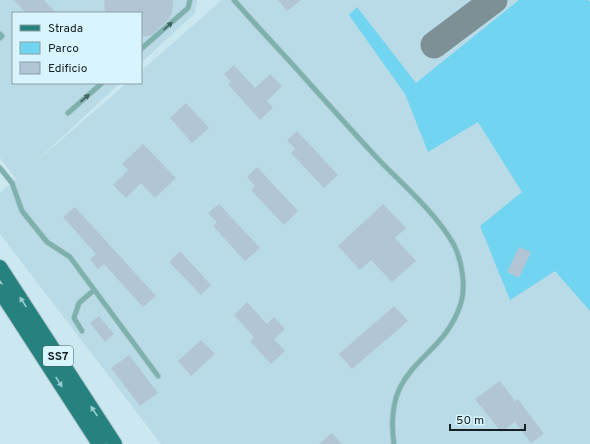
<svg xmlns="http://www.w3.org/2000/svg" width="590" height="444" font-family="Overpass,sans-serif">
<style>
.built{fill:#b8dbe7}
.green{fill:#71d4f0}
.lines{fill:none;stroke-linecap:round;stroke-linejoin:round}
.taxiway{stroke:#7c9096;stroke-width:27}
.building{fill:#b2c5d5}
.lane-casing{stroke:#abc3ca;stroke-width:6}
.primary-casing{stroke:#abc3ca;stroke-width:16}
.lane{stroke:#7cb1ae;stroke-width:4.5}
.primary{stroke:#26827f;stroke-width:14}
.oneway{fill:#446262}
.oneway2{fill:#9accd0}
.labels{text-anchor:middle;stroke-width:3;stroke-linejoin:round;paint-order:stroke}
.shield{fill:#d8f4fc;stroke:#516065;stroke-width:1}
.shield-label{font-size:12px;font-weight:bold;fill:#172124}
</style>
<rect width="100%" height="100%" fill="#cbe7ef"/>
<!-- built -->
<path class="built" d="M0,0H197L195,13L141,63V13H13V83H120L30,167L127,83H141V71L222,0H590V444H161L0,234V193L16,179L0,158Z"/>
<!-- green -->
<path class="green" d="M519,0H588L590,2V311L555,271L510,300L480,226L522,192L478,122L428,152L405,94L349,15L357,7L416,83Z"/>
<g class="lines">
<!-- taxiway -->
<path class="taxiway" d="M434,45L494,0"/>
</g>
<!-- building -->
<path class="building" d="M14,0H44L56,13H26Z
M104,0H173L172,13L169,19L152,35L141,37V13H105Z
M278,0H301L287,11Z
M234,65L255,88L270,74L282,86L267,101L273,108L260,120L228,84L231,82L224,74Z
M186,103L209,128L192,143L170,118Z
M297,131L338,175L324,188L291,153L295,149L287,140Z
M143,144L176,178L155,198L141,183L126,198L113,185L128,170L122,164Z
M257,167L298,211L284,225L251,190L255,186L247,177Z
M219,204L260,248L245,261L213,226L217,222L208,213Z
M383,204L406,228L395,238L416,261L392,282L371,260L360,270L338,246Z
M75,207L156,296L143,307L104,264L98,269L90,259L96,254L63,217Z
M519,247L531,252L519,278L507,272Z
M180,251L211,285L201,295L169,262Z
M247,302L267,324L274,317L285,329L274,339L285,351L271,364L250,341L254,337L234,315Z
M394,306L408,321L352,369L339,354Z
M99,316L114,334L105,342L90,323Z
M201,340L215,354L191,376L178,361Z
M129,355L158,393L140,406L111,368Z
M500,381L515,401L518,399L544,434L531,443L515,422L501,432L475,399Z
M332,433L342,444H319Z"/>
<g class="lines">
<defs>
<path id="lane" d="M234,0C253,22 273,43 293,65C321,96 349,128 378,159C403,185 436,213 454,245C462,261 466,286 461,303C442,364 382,361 394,444
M0,34L2,36L0,38
M141,49L188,8L190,0
M68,113L102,83
M0,168L12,183L22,211L47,242L70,257L158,376
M82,331L74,318L79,303L94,290"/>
<path id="primary" d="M0,267L115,444
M0,291L99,444"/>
</defs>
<!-- lane casing -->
<use href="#lane" class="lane-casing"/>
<!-- primary casing -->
<use href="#primary" class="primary-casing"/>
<!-- lane -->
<use href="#lane" class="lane"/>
<!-- primary -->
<use href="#primary" class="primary"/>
</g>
<!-- one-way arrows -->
<defs><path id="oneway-solid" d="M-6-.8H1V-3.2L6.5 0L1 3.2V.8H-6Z"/></defs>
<g class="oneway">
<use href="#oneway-solid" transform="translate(168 26) rotate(-41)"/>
<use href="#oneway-solid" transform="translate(85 98) rotate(-41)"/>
</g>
<g class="oneway2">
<use href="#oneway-solid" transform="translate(23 302) rotate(-123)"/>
<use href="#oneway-solid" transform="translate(59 382) rotate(57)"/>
<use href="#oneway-solid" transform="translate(94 411) rotate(-123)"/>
</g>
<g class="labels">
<!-- shield labels -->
<rect class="shield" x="43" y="346" width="30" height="20" rx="3"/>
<g class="shield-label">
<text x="58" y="360">SS7</text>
</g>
</g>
<!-- legend -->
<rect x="12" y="12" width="130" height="72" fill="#d8f4fc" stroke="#8ba0a6"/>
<rect x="20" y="25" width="20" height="6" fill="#26827f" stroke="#8ba0a6"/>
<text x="48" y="32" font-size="12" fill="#172124">Strada</text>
<rect x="20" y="42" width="20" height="12" fill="#71d4f0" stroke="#8ba0a6"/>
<text x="48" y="52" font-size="12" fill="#172124">Parco</text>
<rect x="20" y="62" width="20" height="12" fill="#b2c5d5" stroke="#8ba0a6"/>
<text x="48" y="72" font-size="12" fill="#172124">Edificio</text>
<!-- scale -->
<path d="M450 424v6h75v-6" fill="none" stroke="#172124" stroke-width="2"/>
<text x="456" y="424" font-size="12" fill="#172124" stroke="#d8f4fc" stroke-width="3" paint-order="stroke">50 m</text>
</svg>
